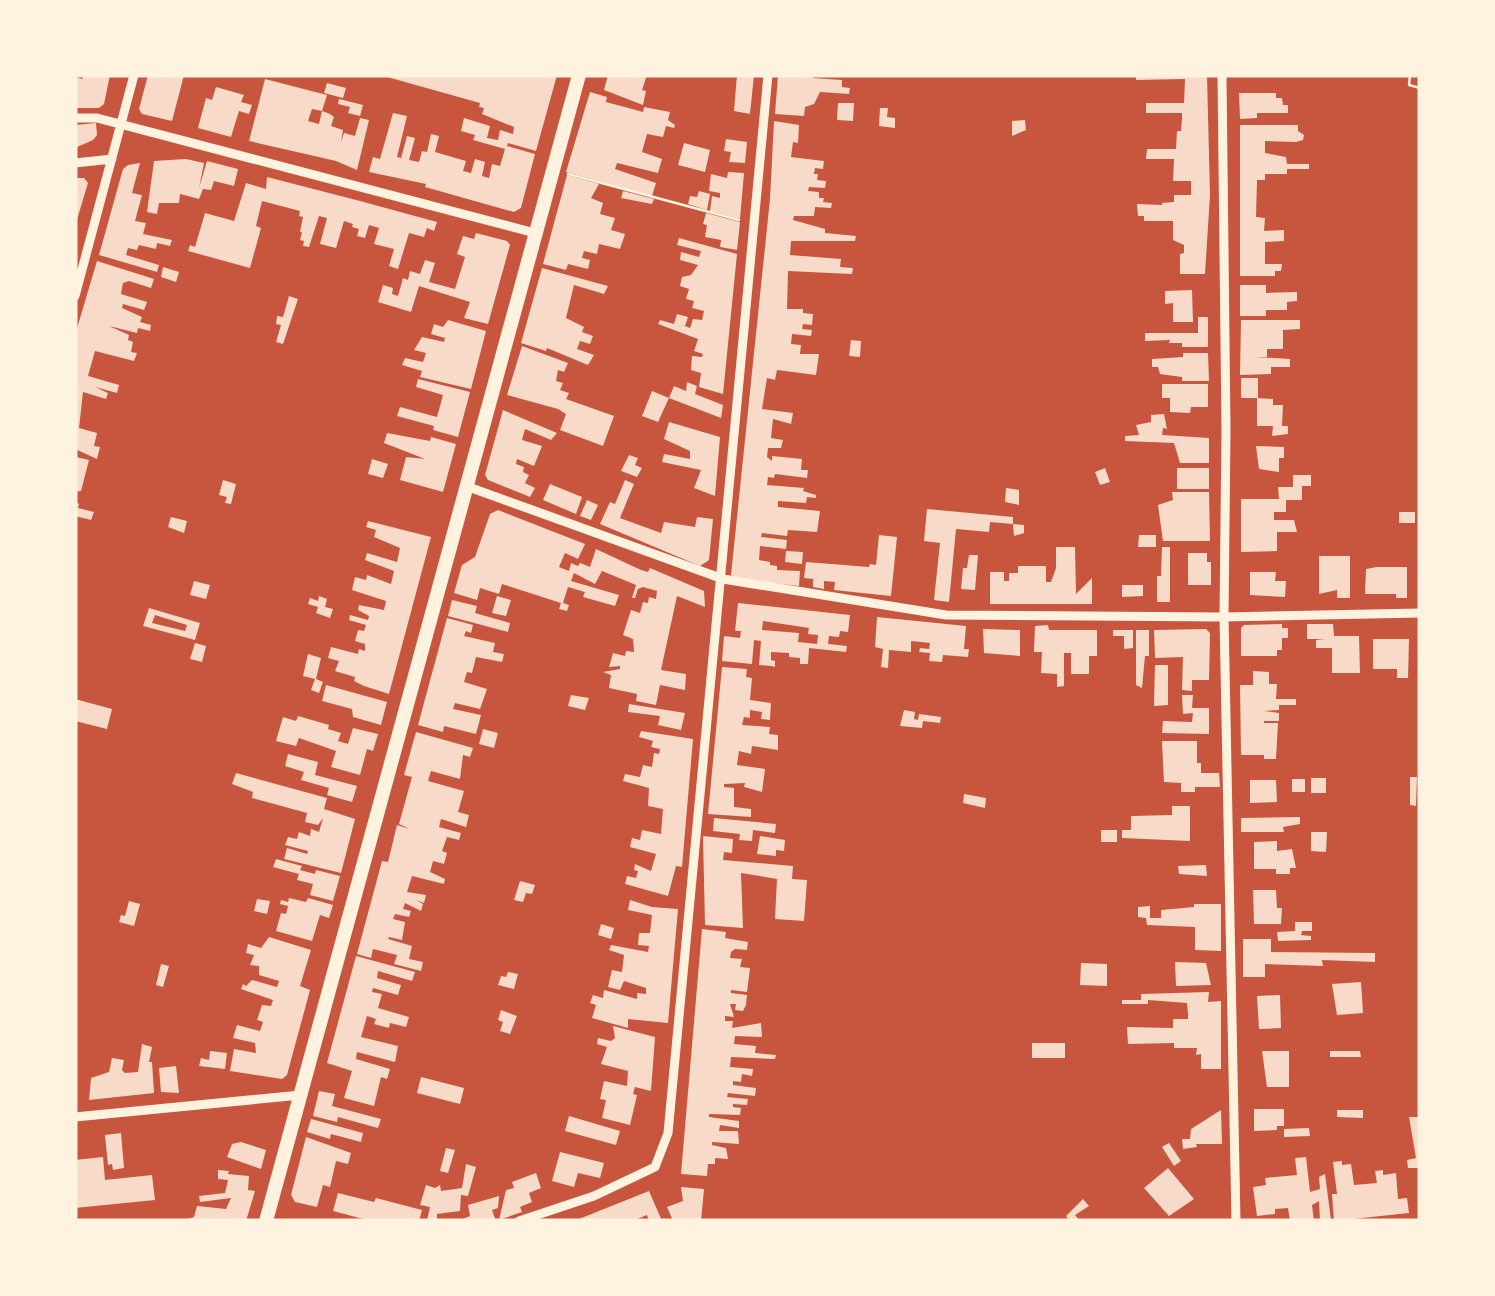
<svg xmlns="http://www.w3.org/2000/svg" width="1495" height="1296" font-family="Poppins,sans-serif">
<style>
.building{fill:#f7dbc8;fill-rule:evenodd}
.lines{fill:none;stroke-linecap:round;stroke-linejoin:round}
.path{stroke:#fff3e0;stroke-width:2.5}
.minor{stroke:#fff3e0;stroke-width:9}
.secondary{stroke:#fff3e0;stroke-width:14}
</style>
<rect width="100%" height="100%" fill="#c8553d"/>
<!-- building -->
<path class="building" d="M85,75H110L104,104L99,108H75V77L82,79Z
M148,75H184L172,121L142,114L139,109Z
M380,75H557L536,151L508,143L507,146L535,154L521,208L514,212L425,187L426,184L369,172L373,157L380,159L393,113L407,116L397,157L401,158L407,136L415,138L409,160L419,162L422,151L427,152L431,134L439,136L435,152L466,161L463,171L471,173L475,159L485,162L482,176L489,178L492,164L500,166L505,149L473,140L475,135L461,131L464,118L490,126L487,138L498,140L500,130L513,134L514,127L482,114L484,108L479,107L480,103Z
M608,75H647L642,90L646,91L643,105L604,90Z
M737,75H754L750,114L734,111Z
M778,75H813V78L842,80V87L850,88L849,94L820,92L814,104L805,107L804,116L775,114Z
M1136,75H1207L1210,195L1205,274H1180V254L1184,253V245L1173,240V221H1144V216H1138L1137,204L1162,205V203L1174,202V195H1191V181H1173L1174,159H1146L1147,149H1176L1177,131H1181L1182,118V113H1146V103H1184L1185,79L1136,80Z
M265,79L327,95L322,111L312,109L308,121L319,124L322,111L330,114L334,117L331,126L343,130L341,142L344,133L355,136L360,118L369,120L357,170L336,161L249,141Z
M327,83L346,88L343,98L324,93Z
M216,87L244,95L241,102L252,105L249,114L239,111L231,137L198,128L206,98L212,100Z
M590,92L607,97L606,102L632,109L643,112L644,107L670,112L668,120L675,125L674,128L666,126L663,137L647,134L642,152L662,159L658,173L617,163L615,169L656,183L652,196L566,172Z
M1239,93H1276V98H1282L1283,105H1288V113H1257V118L1240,119Z
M339,99L363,105L360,116L348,113L350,107L338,104Z
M838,103H854L853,121L837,120Z
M880,108H888L887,117L895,118V128L879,126Z
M1025,120L1026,130L1012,136V121Z
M774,121L799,125L798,143L793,142L791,157L824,161L823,169L815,168L814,174H818L817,180L826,181L825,188L809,187L808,191L819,192V198H824L823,202L832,203L831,208L815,207L814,216H794L793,220L825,229V233L856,236L855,241H791L790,255L841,259L840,267L853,268L852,274L788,271L787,309H803V313L813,314L812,325L803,324L802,329L812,330L811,336L792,334L791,344L801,345L800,354H819L816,375L777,370L775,380L767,378L762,409L793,413L791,424L773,419L771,438L783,440L781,448H768L767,457L772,461V456L802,459L801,470H808L807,478L775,474L774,478L768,477L767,485L804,488L803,491L816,495V498L807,497L806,503L778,501V507L820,511L817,532L788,530L787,536L762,533L761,537L787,540L786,549L760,546L759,560L770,562V565L777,566V570L800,571L799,586L734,579L731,575L770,199Z
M96,123L97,135L93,140L75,148V125Z
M1240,125H1298V131L1304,135L1303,140L1296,142L1265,141V153L1286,157L1287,164H1309V169H1287V174H1265V180H1257L1256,217L1265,218L1264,231L1284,230V241L1265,242V264H1282L1281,271H1275V276H1240Z
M726,139L747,142L745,163L729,162L731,152L724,151Z
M684,143L710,150L705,172L678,165Z
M186,159L204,163L199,188L207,161L238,169L234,186L214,181L211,190L203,189L199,199L180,194L179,203H159L157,214L147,212L154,161Z
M140,163L132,193L142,195L135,221L146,223L143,234L172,240L170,246L157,243L156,249L139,245L137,250L128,248L126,255L159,265L157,272L99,255L123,169L128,165Z
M728,172L744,173L740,219L710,211L712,196L720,198V193L709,191L711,174L727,178Z
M567,175L599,184L591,198L603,203L600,214L615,218L611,230L625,234L620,249L599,244L597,254L584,251L582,258L590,260L588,269L568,264L566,270L543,264Z
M267,177L360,201L437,222L434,231L427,228L424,237L409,233L398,269L389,266L394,249L374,244L379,228L369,225L365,238L357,236L359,229L352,227L353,224L344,221L336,248L320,244L327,218L319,216L309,247L303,246L304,241L300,240L302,232H300L303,217L299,216L300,211L262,201L256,226L261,228L250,268L188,251L190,245L195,247L205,213L234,221L246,183L266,189Z
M75,178H84L88,183L76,223Z
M623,191L654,199L652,204L621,198Z
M699,191L710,194L707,210L688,204L690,196L697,197Z
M706,213L740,222L737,250L720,247L721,240L705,237L707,225L703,224Z
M476,233L507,241L510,245L488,324L464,318L470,302L419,286L411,312L378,302L383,285L393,288L392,294L398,296L403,278L408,280L410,271L420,274L425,260L435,263L429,282L455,289L465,257L457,254L463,236L474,239Z
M679,238L737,254L723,394L699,387L701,373L691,370L692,356L702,357L703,354L694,351L698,339L658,324L660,320L674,324L677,314L688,317L685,326L690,328L693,319L702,320L704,311L692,308L694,301L686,299L689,289L680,286L682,277L691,275L698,265L680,260L681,252L699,257L701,251L677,245Z
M97,261L154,279L151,288L129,281L123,283L121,294L147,302L144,310L123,304L122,308L142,317L140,322L151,325L150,331L138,328L137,333L109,326L129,335L128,340L133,342L131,352L137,353L134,361L95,351L88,376L119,385L117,393L95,387L108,393L106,399L83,392L79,428L97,433L94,446L100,447L97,459L75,449V335Z
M163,267L179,272L176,282L161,277Z
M542,268L608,286L604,294L574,285L566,318L584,327L582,332L593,336L590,344L580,341L577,349L594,355L588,365L547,348L546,351L521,343Z
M1240,285H1266V293L1297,292V301L1287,302V310H1266V316H1240Z
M1192,290L1193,322H1173V303L1165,304V291Z
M289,296L298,299L283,344L276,342L281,325L276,324L277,316L283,317Z
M1198,317H1208V347H1182V343H1169L1170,340L1145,341V333H1198Z
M448,320L486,331L471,389L420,377L422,371L402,365L405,358L423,362L426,353L414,350L422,337L444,342L445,338L431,334L434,324L443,327Z
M1241,320H1300V329L1283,330V349H1267V357H1256L1290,359V367H1271V374L1240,375Z
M851,340L861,341L860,357L849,356Z
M522,346L568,363L564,372L558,370L556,381L563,383L560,390L569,393L566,399L614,416L603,446L560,430L566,414L558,409L507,395Z
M1183,353H1208L1209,381H1182V377L1160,374L1158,367H1152V359L1183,357Z
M1241,378H1258V398H1241Z
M418,379L470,392L458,437L433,430L434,426L397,416L400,407L437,417L443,395L416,387Z
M687,382L697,386L695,394L723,405L721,418L669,398L658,422L642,416L652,391L669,398L674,386L686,391Z
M1162,384H1208V407H1191L1190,413L1170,412V398H1162Z
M1257,398L1273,399V405H1283L1282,426H1288V434L1272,436L1273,426H1257Z
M503,410L557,433L551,440L525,429L522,440L542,446L534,466L517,459L516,464L524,467L523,472L529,475L525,483L535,488L530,497L488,480L485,475Z
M1164,414L1167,429L1163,428L1162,435L1209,438V463H1180L1174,443L1125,441V436L1139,435L1136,425L1151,422V415Z
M669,422L720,437L715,496L694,488L701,470L662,462L664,454L690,459V451L664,439Z
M387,433L430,441L431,437L456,444L443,492L400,480L406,457L425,459L384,443Z
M1256,446L1284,447V458H1279V472L1259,469Z
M629,455L638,458L635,465L642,468L637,477L621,471Z
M76,457L89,460L81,491L75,492Z
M372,459L388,464L383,478L368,474Z
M1105,468L1110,482L1100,485L1095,472Z
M1177,468H1209V489H1177Z
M1293,475H1311V486H1302V500H1286V512H1274V520H1294L1297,532H1277V551L1241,552V499H1279L1278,487H1293Z
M223,480L236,484L231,504L225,503L227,497L219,495Z
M625,480L634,484L620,518L661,533L664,522L695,527L697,517L713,519L709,560L700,566L600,524L610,502L615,504Z
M550,484L582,497L576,514L543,500Z
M1006,488L1019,490V505L1005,502Z
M1172,492H1209L1210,541H1163L1158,505L1173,500Z
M587,500L598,505L591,520L580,516Z
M75,502L79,504L78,508L94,512L91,520L75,516Z
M927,509L1013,517V524L1024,525V533L1014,536L1013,524L990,522L989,532L956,529L949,602L934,600L940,543L924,541Z
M498,510L585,544L578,559L565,553L559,567L569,571L571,563L578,566L580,563L590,567L596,549L641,570L648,572L650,568L704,591L705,607L677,596L661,670L686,674L685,690L660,685L656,705L636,701L637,694L609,688L611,675L603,672L620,669V666L609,667L613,653L625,656L626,651L634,652L633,639L623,635L631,610L640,613L643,602L648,603L649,597L656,599L657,591L643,587L638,589L635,598H632L636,585L602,571L595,584L574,573L571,581L619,595L615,606L583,597L585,592L568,587L563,603L569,605L567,611L559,609L561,603L502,584L499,594L480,588L477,600L454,593L462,565L475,557L490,514Z
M1399,512H1415V523H1399Z
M171,517L187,521L184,533L168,527Z
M368,521L431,537L389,694L364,686L354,681L355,677L335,671L339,661L328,658L331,647L358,654L359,649L365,651V644L355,641L358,630L364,631L366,625L349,620L350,615L368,620L369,616L358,610L359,605L384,610L386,601L352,590L355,577L366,580L367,575L391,584L394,571L365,560L367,553L397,562L400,548L374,537L376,530L366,527Z
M879,535L897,537L891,596L834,590L835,582L824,581V589L813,587V579L804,578L806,562L869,567L870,564L876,565Z
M1139,535H1156V547H1138Z
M1056,547H1075L1076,594L1092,578V604H990V572H1004V581H1009V573H1018V566H1046V582H1051L1056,568Z
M1162,547H1170V602H1157V576H1161Z
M786,551L803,552L802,564L785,562Z
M1188,553H1207V562H1211V585H1188Z
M969,555H978L975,590L961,589L963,568H967Z
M1319,556H1350V598H1337V590L1319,594Z
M1377,567H1407V598H1396V594H1365L1366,569Z
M1250,572H1276L1275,581H1286L1285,597L1250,595Z
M194,581L210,585L206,599L190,595Z
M1122,585H1143V596L1122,597Z
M319,596L327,599L325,607L333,609L330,618L316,613L318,607L308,604L310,598L318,601Z
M497,596L511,600L506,616L492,613Z
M452,600L477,606L475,613L510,623L508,632L448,616Z
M738,603L850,615L848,632L840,631L839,637L829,636L828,644L847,646L846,652L809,648L808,664H800V658L789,657V653L771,652V660L775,661V667L771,666L759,665L761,641L754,640L752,664L722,661L724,636L740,638L741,631H735ZM763,621L809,628L808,634L818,635L817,644L798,642L799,633L762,630Z
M149,608L200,623L195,640L143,626ZM155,615L187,625L185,631L152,623Z
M877,617L966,626L964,649H969L968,657L943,655L942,662L929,661L930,653L919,652L920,648L929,649L930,643L911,641V652L889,650L888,668L881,667L883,649L875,647Z
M447,618L473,625L471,633L466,631L464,636L495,643L493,652L504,654L502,662L476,657L472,673L467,672L464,682L487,689L480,709L455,703L453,709L481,715L476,734L444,726L443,732L418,725Z
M1282,624V628H1288V638H1282V650H1277V656H1241V628L1244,625Z
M1307,624H1333L1334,636H1359L1360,673H1332V648H1316V640L1325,639H1307Z
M1048,625L1049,630H1097V656H1089V674H1071V653H1064V686L1057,687V674L1041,673L1042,652H1034L1035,626Z
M983,629L1020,630V656L984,653Z
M1206,629L1210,633L1209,680H1192V691L1182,690L1183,657L1155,658L1154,630Z
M1113,630H1133V648L1124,649V636H1113Z
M1136,630H1149V656H1145L1142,688L1136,685Z
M1373,639H1409L1408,678H1397V669H1373Z
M195,643L206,646L202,662L190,659Z
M308,654L321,658L316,679L323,682L319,693L311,690L315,679L303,676Z
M1155,665H1168V705L1154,706Z
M722,667L747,669L746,677L752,678L750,700L771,703L770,720L761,719L762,712L750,710V718L744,717L742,725L770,727L769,734L778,735V750L752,746L751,754L739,751L737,765L765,769L762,792L744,787L745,783L724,784V787L734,788V807L751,809V817L708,814Z
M1253,671L1269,672V684H1277L1276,699H1296V705H1279V710L1264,711L1279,713V721H1264V723H1278L1276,759H1264V755H1241L1240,685H1253Z
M326,685L387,702L381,725L353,717L352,709L322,701Z
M571,695L589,698L585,710L568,706Z
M1182,695H1193L1192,708H1209V734L1162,733L1163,721L1192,722L1193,713L1183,714Z
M75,699L112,709L107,729L75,721Z
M629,704L685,713L681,730L658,725L660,716L628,712Z
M904,710L915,712L914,719L918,720L919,714L941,717L940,723L923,721L922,728L900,726Z
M298,716L329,725L328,729L341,733L338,741L348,744L353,728L378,734L373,751L367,749L360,775L331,767L336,751L299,738L296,746L276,741L283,717L296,721Z
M483,729L498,733L494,748L479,744Z
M641,731L693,739L682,867L676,866L668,896L625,884L627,876L636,878L638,871L634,870L635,864L651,871L656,854L630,847L632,838L640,840L642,830L661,834L663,809L648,806L649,788L623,781L625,774L640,777L643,765L652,767L654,753L659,754L660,749L651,747L653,741L639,737Z
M416,732L473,748L470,757L463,755L460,779L431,771L428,781L464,791L458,812L469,815L466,827L441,819L439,827L461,833L459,840L447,837L442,851L447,853L444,864L433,861L430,872L445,879L444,884L412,876L407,892L426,895L424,903L416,900L423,904L421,911L405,903L403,909L411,911L409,917L395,914L393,919L405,922L402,940L389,937L388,939L412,946L409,959L423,962L421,971L394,964L397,955L373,949L371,958L357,954L382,861L388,862L397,825L410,829L399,824L412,777L404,775Z
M1162,741H1197V763H1201V773H1219L1220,787H1195V792H1181V783L1164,782Z
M288,754L318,762L315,775L357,786L352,802L327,795L329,788L301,780L304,772L285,766Z
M236,773L327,798L324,809L355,819L341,873L284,859L287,848L307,854L308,851L285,845L288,837L297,839L299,832L310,836L311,829L319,832L323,818L318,825L305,822L307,813L252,798L253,792L232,784Z
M1410,777H1417L1416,806L1410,805Z
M1311,778H1326V793H1311Z
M1292,779H1305V792H1292Z
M1250,780H1276L1277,802L1250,803Z
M964,794L986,798L985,808L963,803Z
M1172,806H1190V841L1122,838V830H1131V816L1172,815Z
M1300,817V824L1283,827L1284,832H1241V818Z
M714,818L776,824L775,833L753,830L752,841L739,840L740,834L713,831Z
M1101,830H1117V842H1101Z
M1311,832H1327L1326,852L1311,851Z
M703,836L733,839L732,853L724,852L723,860L793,866L792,879L807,880L804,921L775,919L777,879L741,873L743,928L705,925Z
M760,836L785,840L784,851L776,850V856L757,854Z
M1277,841V851L1292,849L1296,868H1290V874H1276V869H1254V842Z
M276,859L302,866L300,870L315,874L316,870L340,876L333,901L310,895L313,884L297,880L299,874L273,867Z
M1206,865L1207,876L1179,874L1178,866Z
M520,881L535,885L532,894L526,893L523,902L514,900Z
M1253,890H1276L1277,908H1282L1281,924H1254Z
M289,898L306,902L308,898L333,905L329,918L320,915L312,941L276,931L281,913L286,914L288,906L280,904L281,900L288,902Z
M257,899L270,901L267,914L254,911Z
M630,900L652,907L678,909L668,1023L628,1019V1028L592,1018L596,1005L590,1003L593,995L603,998L604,990L637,999V993L646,994V988L624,981L620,990L608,987L612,970L622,972L624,955L609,950L611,945L648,952L649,946L638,945L639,933H650L652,915L628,910Z
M129,901L140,904L134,926L119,922L121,915L125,916Z
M1194,904H1221V951L1195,950V927L1147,925L1146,918L1138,917V907L1150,906V918H1161V910L1194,907Z
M1295,922H1312V931H1302L1301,935L1311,936V940L1278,941L1277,932L1295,931Z
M601,924L614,928L611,939L598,935Z
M702,929L726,932L725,938L748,942L747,950L735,949L731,952L730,958L742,959L740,967L750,968L747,992L731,990V993L747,995L746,1005L743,1011L735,1010L736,1004H730L734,1017L725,1016V1021H733L732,1028L761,1023L762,1037L735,1036L734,1044L756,1046L755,1053L776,1055L775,1059L731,1057L730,1067L753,1069L752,1076L742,1074L741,1082L733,1081V1085L756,1088L755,1096L728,1093L727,1097L748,1099L747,1105L733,1104V1107L741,1108L740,1115L709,1114V1117L739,1121V1128L720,1125L719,1131H738L739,1144L712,1142V1145L726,1148L728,1159L715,1158V1164H708L707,1176L681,1174Z
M269,937L311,950L300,986L310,990L287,1075L282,1079L230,1071L234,1049L256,1053L255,1043L233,1038L237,1025L260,1031L263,1022L257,1020L262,1005L271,1006L273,1000L241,989L243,984L246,986L252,980L277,987L279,981L259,975V966L250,965L254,955L246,953L248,944L261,948Z
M1243,939H1271V952L1375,953V962L1322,960L1323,966L1265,964V977H1243Z
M356,956L415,972L412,981L378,971L377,978L401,985L398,995L373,988L372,992L382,994L378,1008L409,1017L406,1027L390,1023L389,1028L374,1024L376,1019L367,1016L361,1037L398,1046L395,1062L357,1052L356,1059L390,1069L387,1079L381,1077L374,1106L344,1098L352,1071L327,1063Z
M1175,962L1206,963L1211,985L1176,986Z
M1081,963L1107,964V986L1080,985Z
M161,964L169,966L163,987L156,985Z
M508,972L518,974L514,989L498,985L501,976L506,977Z
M1361,982L1363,1013L1337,1015L1332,984Z
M1209,992L1208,1002L1221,1001V1069H1201V1054L1196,1055L1197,1048H1174V1043L1128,1044L1127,1027L1173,1028V1019H1188V1014L1187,1003L1148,1000V1004H1122V1000H1141V994Z
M1280,995L1281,1028L1259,1029L1257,996Z
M501,1010L517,1016L510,1034L500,1031L503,1022L498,1020Z
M613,1026L655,1037L651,1091L635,1087L633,1094L637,1095L630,1125L602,1118L606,1100L600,1099L604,1081L627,1086L628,1071L601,1064L607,1047L597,1044L598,1038L611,1041L615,1038Z
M1032,1043H1065V1058H1032Z
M142,1044L152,1047L149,1062H152L154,1093L89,1100L91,1078L109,1072L112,1058L124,1060L122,1070L125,1073L138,1072Z
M210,1051L227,1053L225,1069L199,1066L201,1058L209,1060Z
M1262,1051H1289V1087H1267Z
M1330,1051H1360L1361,1057H1330Z
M176,1066L179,1093L161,1092L159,1068Z
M421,1077L464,1088L460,1104L417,1093Z
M319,1091L335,1094L332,1106L381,1119L378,1128L338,1117L337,1122L313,1116Z
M1254,1109H1284V1126H1277V1130L1254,1131Z
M1221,1110L1222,1144H1196L1197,1147L1183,1149L1182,1139H1190L1191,1129Z
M1337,1110H1363V1118L1337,1117Z
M569,1116L620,1131L616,1145L565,1131Z
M1409,1117H1420V1168H1408L1407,1160L1416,1158Z
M311,1119L363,1133L361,1142L331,1134L330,1139L307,1132Z
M1309,1128L1310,1136L1284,1137V1129Z
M121,1133L124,1168L113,1170L112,1164L108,1165L105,1135Z
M306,1137L351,1153L348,1164L336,1161L330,1187L323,1185L317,1207L295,1202L291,1195Z
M241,1142L266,1150L261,1169L227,1157L232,1144Z
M1169,1143L1181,1161L1174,1166L1162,1147Z
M446,1148L455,1150L448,1173L440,1171Z
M560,1152L604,1163L600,1178L578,1173L574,1187L552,1181Z
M103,1157L105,1180L152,1175L155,1200L75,1208V1160Z
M1306,1157L1310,1192L1320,1189L1319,1177L1325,1174L1331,1220L1320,1221L1319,1201L1312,1205L1314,1221H1290L1288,1208L1275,1209V1214L1257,1216L1253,1187L1266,1185L1265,1178L1297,1175L1295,1158Z
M1342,1161V1165L1351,1164L1354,1185L1377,1183L1375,1171L1383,1170V1175L1396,1173L1398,1199L1407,1198L1409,1213L1334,1221L1332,1194H1337L1333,1162Z
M466,1164L476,1167L468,1196L461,1195L460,1211L437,1214V1219L427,1220L430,1207L420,1205L426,1185L435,1188L440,1185L441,1191L462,1188Z
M1168,1168L1194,1199L1169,1216L1144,1188Z
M218,1170L229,1171L228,1174L249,1176L248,1190L255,1191L246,1221H181L194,1217L197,1206L226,1209L231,1198L200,1202L199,1196L225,1193L228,1180L218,1179Z
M536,1173L541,1188L529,1193L532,1202L520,1207L522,1212L499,1220L506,1190L514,1188L512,1182Z
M681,1187L704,1189L701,1221H673L667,1207L683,1201Z
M649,1191L662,1221H649L647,1215L632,1221H574Z
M338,1193L374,1202L376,1198L422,1210L419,1221H371L333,1211Z
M499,1196L498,1208L492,1210L496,1221H458L470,1216L468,1205Z
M1083,1199L1089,1206L1075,1215L1080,1221H1070L1066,1216Z"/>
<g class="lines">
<!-- path -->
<path class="path" d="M1410,75L1409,85L1420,88
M568,174L739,220"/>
<!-- minor -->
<path class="minor" d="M1222,75L1226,429L1224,617L1236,1221
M75,118H97L535,233
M75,163L112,159
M75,296L134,75
M466,486L723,579L946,615L1224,617L1420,613
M75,1117L301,1095
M519,1221L594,1196L655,1167L668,1133L768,75"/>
<!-- secondary -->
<path class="secondary" d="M266,1221L579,75"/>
</g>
<!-- border -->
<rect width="1495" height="1296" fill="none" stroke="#fff3e0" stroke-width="155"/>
</svg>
